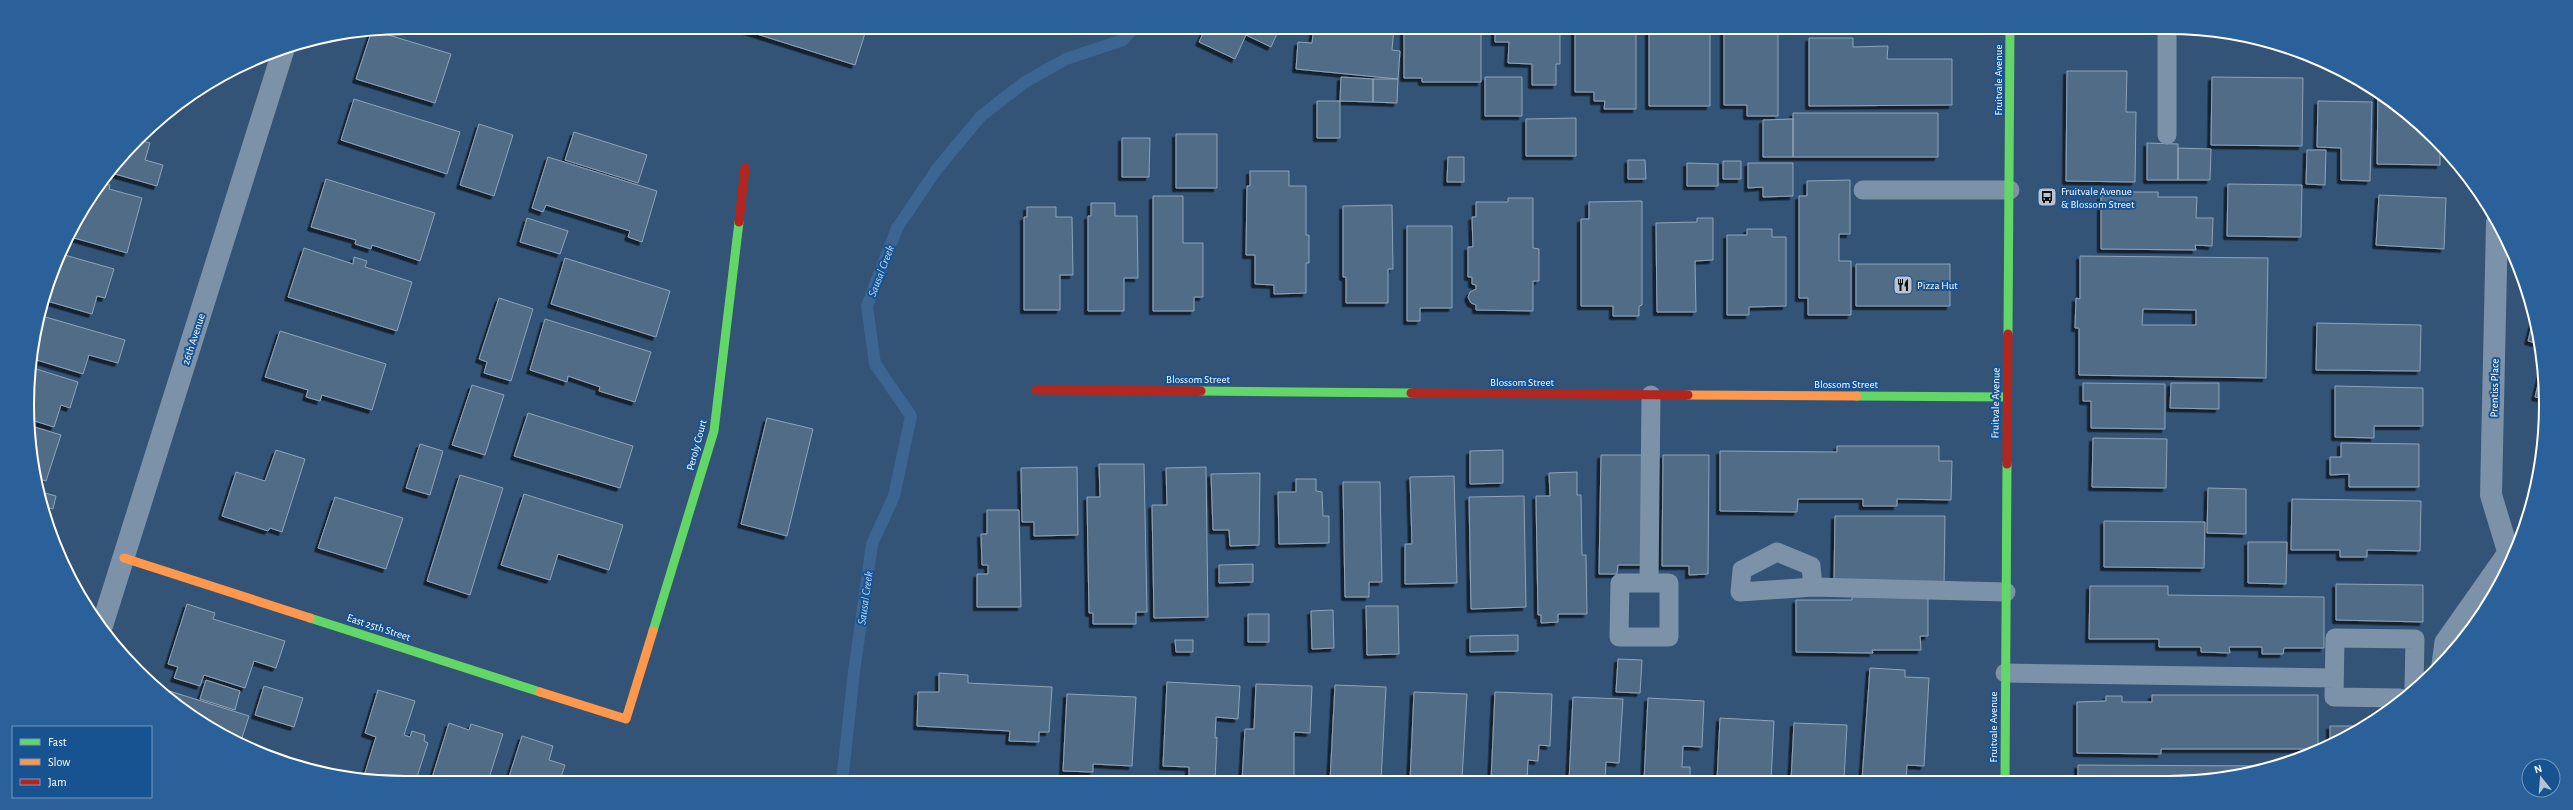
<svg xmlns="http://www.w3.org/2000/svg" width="2573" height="810" font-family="'Alegreya Sans',sans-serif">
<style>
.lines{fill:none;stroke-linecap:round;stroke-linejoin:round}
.stream{stroke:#3c6691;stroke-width:12}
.building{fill:#516c86;stroke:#8fa3b7;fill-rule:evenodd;filter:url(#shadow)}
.lane{stroke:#7b92a9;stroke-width:19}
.street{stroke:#7b92a9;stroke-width:22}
.fast{stroke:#63d668;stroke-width:9}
.slow{stroke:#ff974d;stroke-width:9}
.jam{stroke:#b3261e;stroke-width:9}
.labels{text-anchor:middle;stroke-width:4;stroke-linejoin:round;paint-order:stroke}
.street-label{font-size:11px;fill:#fff;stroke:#185391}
.poi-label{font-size:11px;fill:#fff;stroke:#185391;text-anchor:start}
.water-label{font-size:12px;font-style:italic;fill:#b2d5f7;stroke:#185391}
.rim{fill:none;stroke:#fff;stroke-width:2}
</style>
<defs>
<filter id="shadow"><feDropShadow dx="-3.5" dy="3.5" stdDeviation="0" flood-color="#0009"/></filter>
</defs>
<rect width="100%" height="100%" fill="#335476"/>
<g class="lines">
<!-- stream -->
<path class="stream" d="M842,782L854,672L872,544L894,496L911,416L875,364L867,306L897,228L937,169L981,116L1025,82L1066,59L1123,40L1134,27"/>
</g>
<!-- building -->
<path class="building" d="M744,27H867L855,65L744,30Z
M1206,27H1280L1271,47L1246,35L1235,59L1199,42Z
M1314,27H1394L1392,50L1400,51L1398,79L1296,69L1298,42L1312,43Z
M1404,27H1481V82H1422V78H1404Z
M1495,27H1560V64H1556V85H1532V64L1508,63L1509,42H1495Z
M1575,27H1636V109H1604L1605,101H1594V92H1575Z
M1649,27H1677V34H1710V106H1649Z
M1724,27H1778V116H1747V105H1724Z
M372,30L451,54L435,103L356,79Z
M1809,38H1853V47L1888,46L1887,59H1952V105L1809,106Z
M2067,71H2127L2126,112H2136L2135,182L2066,181Z
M1341,77L1373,79V102L1340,101Z
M1485,77H1522V116H1485Z
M2212,77L2303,78L2302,146L2211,145Z
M1373,79H1398L1397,103L1373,102Z
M2378,92L2435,138L2440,144V165L2377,164Z
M354,99L460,132L447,174L341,140Z
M1317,101H1340V138H1317Z
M2318,101L2372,102L2370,181L2341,180V148L2317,147Z
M1793,113H1938V157H1793Z
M1576,118V156H1526V119Z
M1793,119V157H1763V120Z
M479,124L513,135L494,196L460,185Z
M574,132L647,155L638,183L565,160Z
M1176,134H1217V188H1176Z
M1122,138H1150L1149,177H1122Z
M138,140L150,143L145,160L163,165L157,186L108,172Z
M2147,143L2178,144V180H2147Z
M2178,148L2211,149L2210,180H2178Z
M2307,150H2326L2325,185L2306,184Z
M548,157L657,191L642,242L628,237L630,231L546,205L543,212L532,208Z
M1448,157H1464V182H1447Z
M1628,160H1645L1646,179H1628Z
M1723,161H1741V179H1723Z
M1687,163L1718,164V186H1687Z
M1748,163H1793V196L1763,197V187L1748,188Z
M1250,171H1289V186H1306V235H1309V263H1306V293L1274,294V285L1255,284V255H1246L1247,186H1250Z
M326,179L435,213L420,261L372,245L371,249L355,244L356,240L311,227Z
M1850,180V234H1839V261H1851V315H1808V298H1799V196H1807V181Z
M100,183L110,185L109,189L142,198L127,253L67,236Z
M2228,184L2302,185L2301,237L2227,236Z
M2125,192H2158V197H2197L2196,218H2213L2212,246L2195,245L2196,250L2101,249V196H2125Z
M2379,195L2446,198L2444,249L2376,245Z
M1153,196H1183V243H1203V297H1194V311H1153Z
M1508,198H1533V248L1539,249V281H1533V311L1476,310V305L1471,303L1468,297L1470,292L1476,289V285L1472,284V277H1468V247H1473L1472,217H1476V202H1508Z
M1642,201V305L1639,306V316H1613V306H1581V219H1589V202Z
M1091,203H1115V216H1137L1138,278H1124V311H1088V216H1091Z
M1392,205L1393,269H1388V303H1346V277H1343V206Z
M1027,207H1056V217H1072L1073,275H1060V310H1024V217H1027Z
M527,218L568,231L560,254L520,242Z
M1697,218H1713V260L1695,261L1696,312H1657L1656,223L1697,222Z
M1407,226H1452V308H1420V321H1407Z
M1747,229H1772V237H1786V306L1749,307V315H1727V235H1747Z
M304,248L353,264L354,257L367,261L365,267L412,282L397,331L288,297Z
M61,254L114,269L105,298L97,296L92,314L47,301Z
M2080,256L2268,258L2266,378L2079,375V328H2075L2076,298L2080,299ZM2143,309L2196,310V325H2142Z
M565,258L670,291L656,337L551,304Z
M1856,264H1950V306H1856Z
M499,298L533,309L511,381L484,373L487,362L479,359Z
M42,316L125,340L118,363L89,355L83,374L30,358Z
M545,319L651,352L635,402L599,391L600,387L568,376L567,382L530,370Z
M2533,321H2536L2539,331L2540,344L2528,341Z
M2317,323L2421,325L2420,371L2316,370Z
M280,331L386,364L372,410L322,395L320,401L306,397L308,390L265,377Z
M30,367L78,382L70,408L61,405L54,427L28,419Z
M2542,368L2545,399L2535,397Z
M2083,383L2165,384V429L2091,428V401H2083Z
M2171,383H2219V409L2170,408Z
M472,385L504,395L485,455L452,445Z
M2335,386L2423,388V426H2374V438L2335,437Z
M528,413L633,446L620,488L514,456Z
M767,418L813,429L787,536L741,524Z
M28,425L61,435L46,481L36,478Z
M2093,438L2167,439L2166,488L2092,487Z
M2341,443L2419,444V487H2349V474L2330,475V457H2341Z
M420,444L443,451L430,495L406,488Z
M1837,446H1939V461H1952L1951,500L1897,499V506H1863V499H1798L1797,512L1720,511V451L1837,452Z
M276,450L305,459L282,532L270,528L268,531L222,516L236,472L265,481Z
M1503,450V483L1470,484V451Z
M1601,455H1646L1645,565H1618L1617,574H1599Z
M1663,455H1709L1708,574L1689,575V566H1662Z
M1099,464H1144L1147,612H1136V624H1093V613H1089L1087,497H1100Z
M1077,467L1078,535L1034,536V522H1022L1021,468Z
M1206,467L1208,617L1154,618L1152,505H1167L1166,468Z
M1577,472V495H1581L1582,555H1586L1587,614H1558V622L1541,623V615H1538L1536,496H1550L1549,473Z
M1260,473L1259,545L1230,546L1229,530H1213L1211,474Z
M460,475L503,488L470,595L427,581Z
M1454,476L1457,583L1405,584V544H1412L1410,477Z
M1296,479H1316V491L1322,492L1323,516H1329V543L1279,544L1278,492H1296Z
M1343,482H1380L1382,582H1369V597H1345Z
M37,486L43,488L41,492L56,496L53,509L41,506Z
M2208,488L2246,489V534L2207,533Z
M524,494L623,525L609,570L558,554L550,580L501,565Z
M1524,496L1526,607L1471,609L1469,497Z
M335,497L403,518L386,569L318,548Z
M2292,499L2421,501L2420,551L2367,550V557H2340V550H2291Z
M987,510H1019L1021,607H977V574H988V565H982L981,534H987Z
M1835,516H1945L1944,586L1834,582Z
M2104,521L2205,522L2204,568L2104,567Z
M2248,542H2287L2286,584L2248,583Z
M1253,564V582L1219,583V565Z
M2336,584L2423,585V622L2336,620Z
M2090,586H2168V595L2324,597V648H2284L2283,654H2262V647H2229L2230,653L2201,652V647H2159V639H2089Z
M1852,597H1928V636H1920L1921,650H1872L1873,653L1796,652V600H1852Z
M187,604L215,613L213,619L285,641L276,668L254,661L245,688L204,675L200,686L174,678L178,667L168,664Z
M1366,606H1398L1399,654L1367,655Z
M1333,610L1334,648L1312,649L1311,611Z
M1248,614H1269V642H1248Z
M1518,635V651L1470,652V636Z
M1175,640H1193V652H1176Z
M1618,659L1642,660L1640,693L1616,692Z
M1870,668L1905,670V677L1929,678L1924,766L1907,765L1906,780H1862Z
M939,673L968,675V683L1052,687L1049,732H1039V742L1009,741L1010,731L917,726L918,692H939Z
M206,680L240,691L235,710L200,699Z
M1167,682L1240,686L1238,719L1216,717L1215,738L1217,737L1215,782L1189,781V767L1163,766Z
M1256,684L1312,686L1310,733L1294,732V781H1242L1245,729H1254Z
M1335,685L1386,687L1381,781H1330Z
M264,686L303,698L294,727L255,715Z
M163,689L249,716L240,744L195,719Z
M378,690L415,701L404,735L410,737L412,731L425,735L424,741L428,743L415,783L363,779L376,737L365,733Z
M1414,692L1467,694L1462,779L1466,781H1410Z
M1495,692L1552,694L1550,746L1539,745L1538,761L1528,760L1527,781H1491Z
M1067,694L1136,697L1132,766L1093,764V772L1063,771Z
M2152,695H2318V749H2161V754L2077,753V702L2106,701V696H2122V702H2152Z
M1573,697L1623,699L1619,763L1606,762L1605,781H1569Z
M1648,698L1704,701L1702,747L1683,746L1682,767H1690V781H1644Z
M1720,718L1774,721L1771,781H1717Z
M449,723L469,730L471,724L503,734L489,778L499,783H439L431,781Z
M1794,723L1847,725L1844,780L1791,781Z
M2330,726H2360L2330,746Z
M522,736L553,746L549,760L565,765L559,783H507Z
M2078,765L2263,766L2218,780H2078Z"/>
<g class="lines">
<!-- lane -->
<path class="lane" d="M2167,27V135
M1863,190H2010
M1649,583H1669V637H1619L1620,583H1649L1651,395
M1813,587L1740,592L1742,570L1777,552L1811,566L1813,587L2006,592
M2441,665L2444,642L2508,551
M2005,673L2334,678
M2400,698L2334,697L2335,638L2415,639L2414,688"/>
<!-- street -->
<path class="street" d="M2497,223L2491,495L2508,551L2511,552
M101,629L284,48"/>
<!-- fast -->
<path class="fast" d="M2008,334L2010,27
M1201,391L1411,393
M1857,396L2007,397
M310,618L540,692
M653,631L714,431L739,222
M2005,780L2007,464"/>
<!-- slow -->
<path class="slow" d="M1688,395L1857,396
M124,558L310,618
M540,692L626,719L653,631"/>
<!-- jam -->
<path class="jam" d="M739,222L745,168
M1036,390L1201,391
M1411,393L1688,395
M2007,464L2008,334"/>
</g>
<!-- icons -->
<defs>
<symbol id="bus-square" viewBox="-11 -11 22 22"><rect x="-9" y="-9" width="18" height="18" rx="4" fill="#b8c3cf" stroke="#185391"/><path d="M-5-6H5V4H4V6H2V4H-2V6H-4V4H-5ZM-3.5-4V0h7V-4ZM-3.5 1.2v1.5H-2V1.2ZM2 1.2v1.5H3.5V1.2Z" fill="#111"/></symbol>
<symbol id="restaurant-square" viewBox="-11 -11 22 22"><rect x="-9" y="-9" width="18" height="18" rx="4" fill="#b8c3cf" stroke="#185391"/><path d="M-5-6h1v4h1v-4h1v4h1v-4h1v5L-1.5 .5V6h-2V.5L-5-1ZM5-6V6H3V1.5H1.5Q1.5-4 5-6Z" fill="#111"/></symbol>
</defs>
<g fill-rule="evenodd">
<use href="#bus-square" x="2036" y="186" width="22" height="22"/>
<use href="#restaurant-square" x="1892" y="274" width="22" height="22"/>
</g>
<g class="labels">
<!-- street labels -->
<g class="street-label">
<text transform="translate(1998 80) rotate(-90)" y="4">Fruitvale Avenue</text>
<text transform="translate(193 339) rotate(-72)" y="4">26th Avenue</text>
<text x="1198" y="383">Blossom Street</text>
<text x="1522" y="386">Blossom Street</text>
<text x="1846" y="388">Blossom Street</text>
<text transform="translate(2494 388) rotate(-89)" y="4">Prentiss Place</text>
<text transform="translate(1995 403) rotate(-89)" y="4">Fruitvale Avenue</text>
<text transform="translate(696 445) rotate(-75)" y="4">Peroly Court</text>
<text transform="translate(379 627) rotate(18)" y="4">East 25th Street</text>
<text transform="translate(1993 727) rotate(-90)" y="4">Fruitvale Avenue</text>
</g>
<!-- poi labels -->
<g class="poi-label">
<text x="2061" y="195">Fruitvale Avenue<tspan x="2061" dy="13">&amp; Blossom Street</tspan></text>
<text x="1917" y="289">Pizza Hut</text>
</g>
<!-- water labels -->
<g class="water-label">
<text transform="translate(881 271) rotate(-69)" y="4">Sausal Creek</text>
<text transform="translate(865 598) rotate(-82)" y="4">Sausal Creek</text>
</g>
</g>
<!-- crop -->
<path d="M0 0H2573V810H0ZM405 34H2168A371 371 0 0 1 2539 405V405A371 371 0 0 1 2168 776H405A371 371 0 0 1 34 405V405A371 371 0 0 1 405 34Z" fill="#2a619a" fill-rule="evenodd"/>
<path class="rim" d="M405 34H2168A371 371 0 0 1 2539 405V405A371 371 0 0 1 2168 776H405A371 371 0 0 1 34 405V405A371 371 0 0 1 405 34Z"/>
<!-- legend -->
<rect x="12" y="726" width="140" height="72" fill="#185391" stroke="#7498bd"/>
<rect x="20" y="739" width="20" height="6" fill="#63d668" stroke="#7498bd"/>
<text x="48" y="746" font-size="12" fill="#ffffff">Fast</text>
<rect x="20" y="759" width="20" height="6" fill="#ff974d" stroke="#7498bd"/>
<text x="48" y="766" font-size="12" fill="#ffffff">Slow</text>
<rect x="20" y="779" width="20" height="6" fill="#b3261e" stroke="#7498bd"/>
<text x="48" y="786" font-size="12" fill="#ffffff">Jam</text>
<!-- north arrow -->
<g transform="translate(2541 778) rotate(343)"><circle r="19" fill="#185391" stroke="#7498bd"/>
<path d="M0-3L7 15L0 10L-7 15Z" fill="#b8c3cf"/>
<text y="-6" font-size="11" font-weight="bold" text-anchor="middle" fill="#ffffff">N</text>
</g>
</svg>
